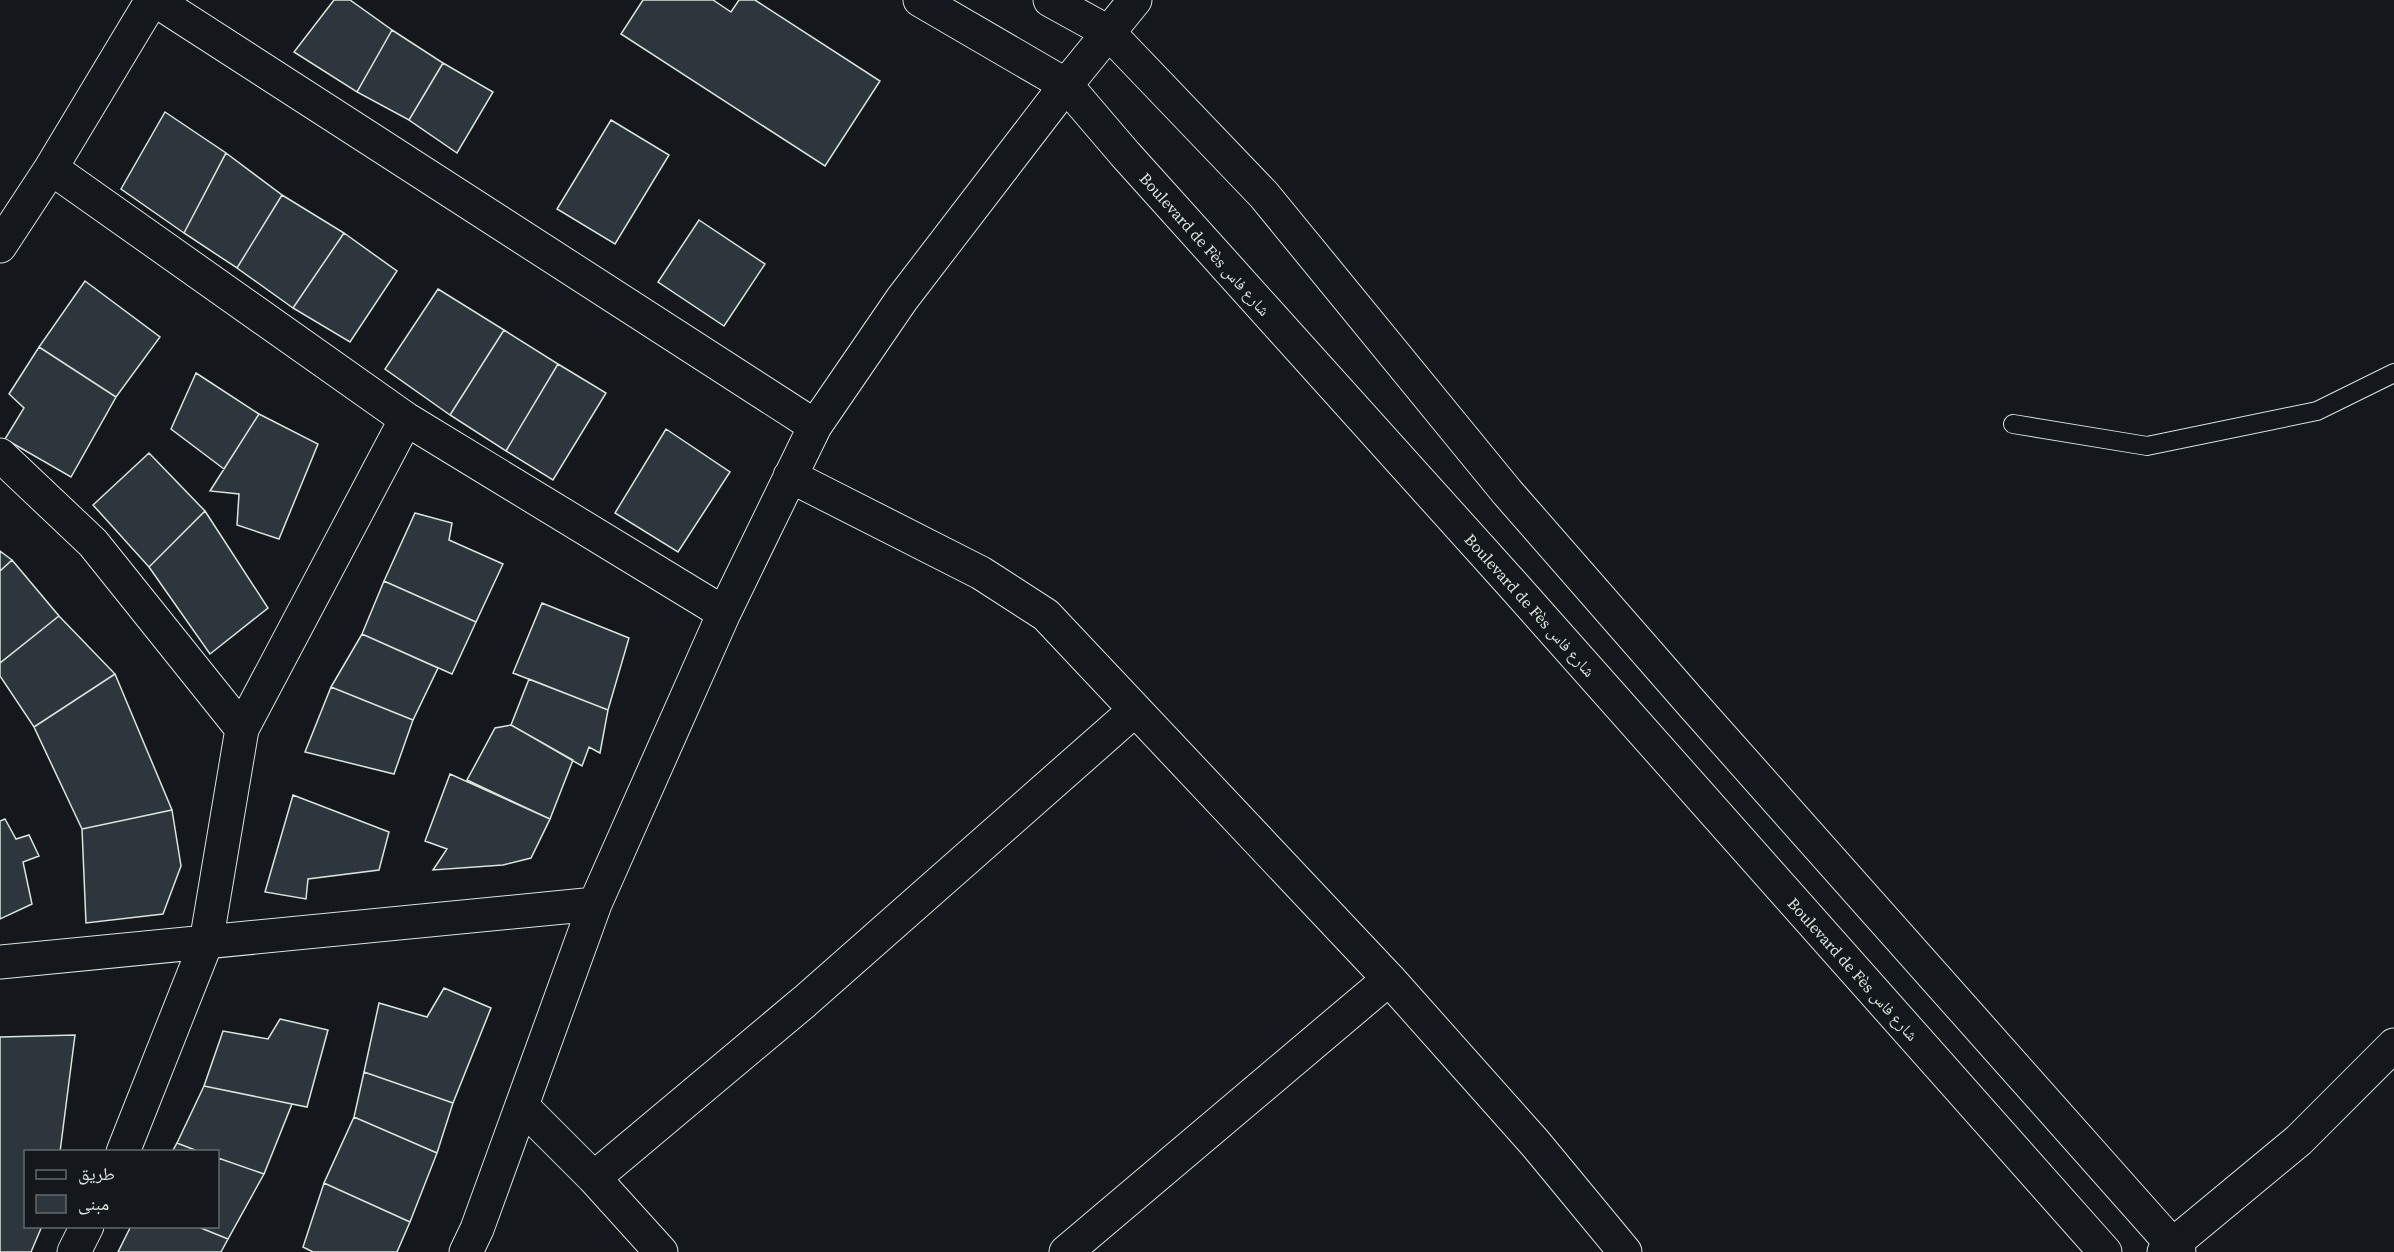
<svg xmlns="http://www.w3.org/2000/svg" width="2394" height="1252" font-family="'Source Serif 4','Noto Naskh Arabic',serif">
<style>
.building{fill:#2c363c;stroke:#d8e6dc;stroke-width:1.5}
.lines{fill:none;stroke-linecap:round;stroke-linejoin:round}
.service-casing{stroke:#d8e6dc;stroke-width:20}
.minor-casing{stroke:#d8e6dc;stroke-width:35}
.secondary-casing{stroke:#d8e6dc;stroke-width:35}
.service{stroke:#14181c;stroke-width:18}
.minor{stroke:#14181c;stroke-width:33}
.secondary{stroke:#14181c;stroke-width:33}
.labels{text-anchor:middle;stroke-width:4.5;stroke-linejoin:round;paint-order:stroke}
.street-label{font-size:16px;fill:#d8e6dc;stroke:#14181c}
</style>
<rect width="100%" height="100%" fill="#14181c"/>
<!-- building -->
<path class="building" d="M334,0H350L392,30L357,92L294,52Z
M643,0H713L731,12L739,0H755L880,81L825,166L621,34Z
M392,30L443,63L409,120L357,92Z
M443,63L493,92L457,153L409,120Z
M165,112L226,153L184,233L121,189Z
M611,120L669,155L615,244L557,209Z
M226,153L282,195L237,268L184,233Z
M282,195L344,233L293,308L237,268Z
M699,220L765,264L724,326L658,282Z
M344,233L397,271L350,342L293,308Z
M85,281L160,337L116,397L39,347Z
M438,289L504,330L450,415L385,369Z
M504,330L558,364L506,451L450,415Z
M39,347L116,397L71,477L5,439L24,408L9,394Z
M558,364L606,393L553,480L506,451Z
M196,373L259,414L224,469L171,429Z
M259,414L318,444L279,539L237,525L239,494L210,491Z
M666,429L730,472L678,552L615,513Z
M149,453L205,511L149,567L93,505Z
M205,511L268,608L210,654L149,567Z
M415,513L452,523L449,540L503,564L476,622L384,581Z
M0,551L12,560L0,571Z
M12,560L59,616L0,663V571Z
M384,581L476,622L452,674L362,634Z
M542,603L629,638L608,710L513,673Z
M59,616L115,674L34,727L0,676V663Z
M362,634L438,668L413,720L331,687Z
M115,674L172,810L82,829L34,727Z
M529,679L608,710L600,753L589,747L582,766L511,725Z
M331,687L413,720L394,774L305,752Z
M511,725L573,760L550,819L467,780L495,728Z
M450,774L550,819L531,858L503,865L433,870L447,849L425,841Z
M293,795L389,832L379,870L308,879L306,899L265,892Z
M172,810L181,866L163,914L86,923L82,829Z
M5,819L16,839L29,835L39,856L23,862L32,904L0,919V821Z
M444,988L491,1008L453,1103L364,1072L379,1003L427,1017Z
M280,1019L328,1030L307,1107L204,1086L223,1031L268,1039Z
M75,1035L60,1152H26V1226H42L31,1252H0V1037Z
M364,1072L453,1103L437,1153L354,1117Z
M204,1086L292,1104L264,1174L218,1158V1152H200L177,1143Z
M354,1117L437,1153L410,1222L324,1183Z
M177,1143L200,1152H172Z
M218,1158L264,1174L228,1239L196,1226H218Z
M324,1183L410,1222L397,1252H313L303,1247Z
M131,1226H196L228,1239L221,1252H118Z"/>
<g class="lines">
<defs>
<path id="service" d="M2013,424L2147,446L2317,411L2394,373"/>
<path id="minor" d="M155,0L815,426
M51,168L406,419L724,613
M0,246L51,168L152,0
M0,455L93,543L242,729L206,943L123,1152
M790,476L981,573L1046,615L1389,979L1535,1143L1625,1252
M242,729L406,419
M0,962L595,904
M522,1106L594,1178L661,1252
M594,1178L804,1002L1135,710
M74,1252L87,1226
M466,1252L477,1229L595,904L724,613L815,426L902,299L1066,85L1135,0
M1066,1252L1389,979
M2164,1252L2299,1140L2394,1045"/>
<path id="secondary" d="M920,0L1066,85L1125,154L1513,585L2105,1252
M1050,0L1108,32L1264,195L1507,492L1694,706L2179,1252"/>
</defs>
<!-- service casing -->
<use href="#service" class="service-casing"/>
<!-- minor casing -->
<use href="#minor" class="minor-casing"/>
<!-- secondary casing -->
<use href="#secondary" class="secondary-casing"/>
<!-- service -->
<use href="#service" class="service"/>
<!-- minor -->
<use href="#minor" class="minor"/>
<!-- secondary -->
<use href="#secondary" class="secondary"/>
</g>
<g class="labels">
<!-- street labels -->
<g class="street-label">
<text transform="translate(1205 244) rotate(48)" y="6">Boulevard de Fès شارع فاس</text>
<text transform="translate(1530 605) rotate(48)" y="6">Boulevard de Fès شارع فاس</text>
<text transform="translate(1853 969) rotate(48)" y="6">Boulevard de Fès شارع فاس</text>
</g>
</g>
<!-- legend -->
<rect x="24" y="1150" width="195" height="78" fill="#14181c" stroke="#626a69" stroke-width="1.5"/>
<rect x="36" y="1170" width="30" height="9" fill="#14181c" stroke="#626a69" stroke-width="1.5"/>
<text x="78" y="1180" font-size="18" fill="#d8e6dc">طريق</text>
<rect x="36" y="1195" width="30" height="18" fill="#2c363c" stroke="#626a69" stroke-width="1.5"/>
<text x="78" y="1210" font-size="18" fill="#d8e6dc">مبنى</text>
</svg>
